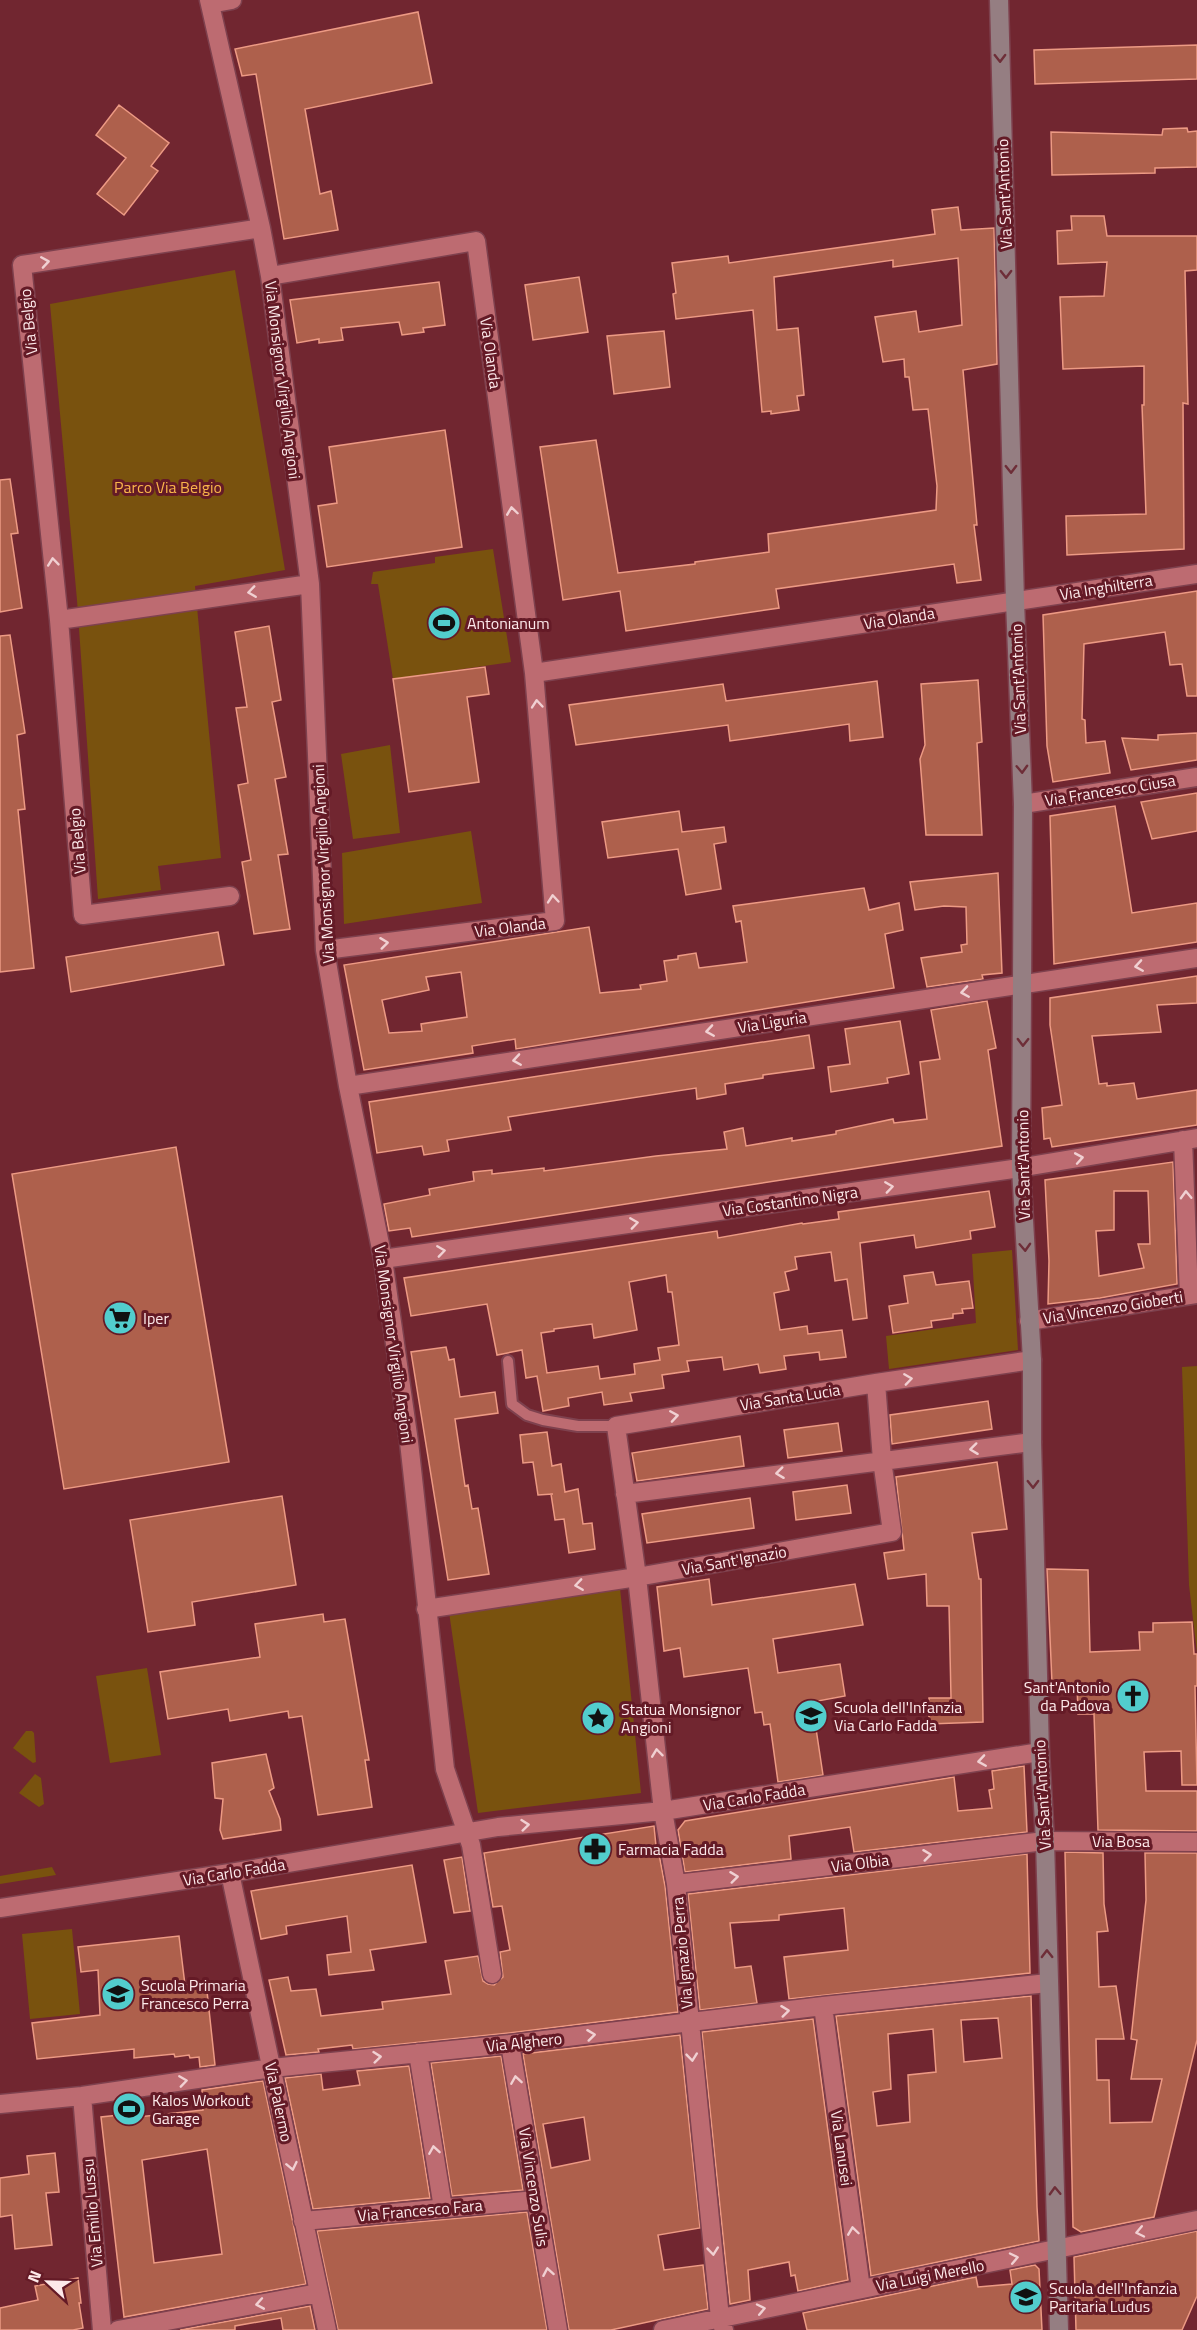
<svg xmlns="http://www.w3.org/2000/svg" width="1197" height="2330" font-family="'Titillium Web',sans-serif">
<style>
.green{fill:#79520e}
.building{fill:#ae604c;stroke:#ed9a84;stroke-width:1.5;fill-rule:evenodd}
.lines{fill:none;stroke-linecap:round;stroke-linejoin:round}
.lane-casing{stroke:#7e414e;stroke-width:14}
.street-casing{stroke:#7e414e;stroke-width:21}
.secondary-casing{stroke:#7e414e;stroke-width:21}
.lane{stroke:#bd6b71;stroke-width:10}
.street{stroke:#bd6b71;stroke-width:18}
.secondary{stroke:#957e82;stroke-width:18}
.oneway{stroke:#6e2e38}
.oneway2{stroke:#f0d0d2}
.labels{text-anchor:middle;stroke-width:6;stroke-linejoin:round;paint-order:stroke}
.street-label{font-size:16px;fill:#fde9ea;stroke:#641a26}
.park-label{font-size:16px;fill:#f9b54b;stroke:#641a26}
.poi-label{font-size:16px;fill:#fde9ea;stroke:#641a26;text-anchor:start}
</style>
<rect width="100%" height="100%" fill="#712630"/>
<!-- green -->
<path class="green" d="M235,270L285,570L195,586L221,858L158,866L161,890L98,899L77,600L50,304Z
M493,549L511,662L393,679L378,584H371L373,572L435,563V557Z
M390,745L400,833L353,839L341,754Z
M471,831L482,903L344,924L342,853Z
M1012,1250L1018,1350L889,1369L886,1336L976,1323L972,1254Z
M1197,1366V1653L1189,1585L1182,1367Z
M620,1588L641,1793L478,1813L449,1612Z
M147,1668L161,1755L110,1763L96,1676Z
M26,1731H32L34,1733L36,1762L33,1763L13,1748Z
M35,1774L41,1778L44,1804L39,1807L19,1793Z
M52,1867L56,1875L0,1884V1876Z
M72,1929L80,2014L30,2019L22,1934Z"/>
<!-- building -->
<path class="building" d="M418,12L432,83L305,109L320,194L331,191L338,230L284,239L256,74L242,76L235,49Z
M1197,45V79L1035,84L1034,50Z
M119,105L169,143L151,166L158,171L124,215L97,194L126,158L96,135Z
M1187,128L1188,132L1197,131V167L1155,168V173L1052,175L1051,132L1162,135L1163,129Z
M958,207L961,230L994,228L997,364L963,370L977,525H974L981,580L957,583L954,564L776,589L779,608L626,631L620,591L563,600L540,447L596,440L618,573L695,564V562L769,552L768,534L936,510L937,486L928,409L913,410L909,377H905L904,359L883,362L875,317L916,311L919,332L962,325L958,258L893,267V260L774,277L777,330L798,328L804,395L797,396L799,410L771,414V411L762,412L753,310L676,319L673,294L676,293L672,263L728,256L729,263L935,234L932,210Z
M1071,216H1104L1107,236H1197V270L1185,271L1188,404L1183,403L1184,549L1067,555L1066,516L1146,514L1142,405H1144V366L1063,369L1060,297L1104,296L1107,262L1058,264L1057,231L1072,230Z
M579,277L588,332L533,340L525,285Z
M439,282L445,325L423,328L424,332L402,335L399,322L341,328L343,340L319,343V339L297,343L290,300Z
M664,331L670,387L614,394L607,336Z
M445,430L462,547L327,567L318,506L337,503L329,447Z
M10,479L18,533L11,534L22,608L0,612V480Z
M1197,591V696H1187L1182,664L1170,665L1165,632L1084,644L1082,719L1085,720L1086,743L1105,741L1110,773L1053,782L1047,746L1043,615Z
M269,626L281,700L272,702L286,777L275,779L288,854L278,855L290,929L254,934L242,862L251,860L238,785L248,783L236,708L247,707L235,632Z
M10,635L25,733L17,735L25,809L18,810L34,968L0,972V636Z
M485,667L489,694L467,697L479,782L409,792L393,679Z
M978,680L982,742L977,743L982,835H926L920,759L925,745L921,684Z
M877,681L883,737L850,741L849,724L730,741L728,725L576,745L569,705L723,684L726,701Z
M1197,733V760L1131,770L1122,738L1158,740V735Z
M1197,793V831L1152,839L1141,802Z
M1115,806L1132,913L1197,903V942L1054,964L1050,816Z
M679,811L682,832L724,827L726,842L714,844L721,889L686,895L678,849L608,858L602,822Z
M998,873L1002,973L982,975L983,979L927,987L921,958L962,952L961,945L967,944L966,907L944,906L915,910L910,882Z
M864,888L869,910L899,903L903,930L885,934L894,988L516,1049L515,1039L472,1046L473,1053L364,1070L344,965L589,927L600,993L641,989L640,985L667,981L664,961L678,959V956L696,953L699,968L747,962L741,921L736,922L733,906ZM461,972L467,1017L421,1024L422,1031L389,1033L382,1000L429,990L426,977Z
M218,932L224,965L71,992L66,957Z
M1197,976V1003L1157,1005L1161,1032L1092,1036L1099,1084L1107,1083V1086L1134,1083L1137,1099L1197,1090V1125L1052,1147L1050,1138L1044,1139L1042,1108L1062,1105L1050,1025V998Z
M987,1001L996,1048L988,1050L1002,1146L412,1237L410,1228L389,1231L384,1204L430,1195L429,1189L474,1181L473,1172L492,1170V1174L544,1168V1171L656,1156L727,1149L724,1132L743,1128L746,1146L792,1138V1141L836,1134V1131L893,1119L894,1123L927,1119L920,1062L940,1059L931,1010Z
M900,1021L909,1074L887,1078L888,1083L831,1092L828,1067L850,1064L845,1029Z
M809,1035L814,1068L763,1075V1078L725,1084L726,1094L697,1099L696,1088L508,1117L511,1130L447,1140L449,1151L424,1155L422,1146L377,1153L369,1102Z
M176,1147L229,1462L64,1489L12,1174Z
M1173,1162L1177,1284L1100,1298L1048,1304L1049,1261L1045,1180ZM1114,1191H1148L1150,1244H1138L1144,1268L1099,1276L1096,1231L1114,1230Z
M989,1191L995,1227L970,1231L971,1239L916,1248L914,1235L860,1243L867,1318L853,1320L847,1279L835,1281L831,1252L795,1257L797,1269L785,1272L789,1290L774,1293L780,1330L807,1326L808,1334L842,1330L846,1357L820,1360L819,1352L784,1356L786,1369L760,1373L758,1364L724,1370L722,1357L687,1361L689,1371L662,1375L664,1388L630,1393L632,1401L604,1405L602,1392L568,1398L569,1406L543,1411L537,1376L526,1378L522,1350L497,1355L487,1304L411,1316L404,1278L717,1231L718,1238L802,1223L803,1224L839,1219L838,1212ZM666,1275L668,1292H672L679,1345L658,1348L660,1360L634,1364L635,1374L600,1379L598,1366L547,1373L541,1333L554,1331V1329L592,1324L594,1338L637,1330L629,1282Z
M933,1272L936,1285L969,1281L973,1308L962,1309L963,1313L953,1314V1318L931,1321L932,1327L893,1333L889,1306L908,1303L904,1276Z
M446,1347L449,1360L454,1359L460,1397L495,1392L498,1413L455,1419L465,1486L468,1485L472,1509L478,1508L489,1574L448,1580L411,1352Z
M988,1401L992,1429L892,1444L890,1415Z
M838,1423L842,1451L788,1458L784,1430Z
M547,1432L552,1466L561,1464L565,1492L578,1489L583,1524L592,1523L595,1549L569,1553L564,1519L555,1520L551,1494H553L538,1495L533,1462L523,1463L520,1435Z
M740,1436L744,1466L637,1481L632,1453Z
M997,1462L1007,1529L972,1533L979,1579H981L983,1722L929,1724V1698H951L949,1606H927L926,1574L888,1579L884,1553L904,1550L896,1477Z
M847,1485L851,1513L796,1520L793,1492Z
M282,1496L296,1585L192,1602L195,1625L148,1632L130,1520Z
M750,1498L754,1528L647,1543L642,1514Z
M1047,1569L1088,1570L1090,1652L1140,1650L1139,1632H1153V1623L1192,1622L1194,1654H1197V1686H1195L1197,1785H1182L1181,1751L1144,1752L1146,1791H1197V1831L1098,1830L1094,1714H1078L1077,1683H1052Z
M709,1579L712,1605L855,1584L863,1625L773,1639L778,1673L840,1664L845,1696L812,1702L823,1775L778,1782L770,1724L764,1725L762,1712L755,1713L748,1668L684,1677L680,1648L664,1651L657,1587Z
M323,1614L324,1622L345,1619L369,1760H365L372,1807L318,1815L302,1716L289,1718L288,1711L230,1721L228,1709L168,1719L160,1672L260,1657L255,1624Z
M266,1754L274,1788L269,1791L280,1819L281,1830L223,1839L220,1830L223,1799L215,1798L212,1763Z
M1024,1766L1027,1832L854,1852L850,1827L789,1836L791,1859L685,1872L678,1830L685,1821L954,1777L958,1811L992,1808L989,1790L994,1789L992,1771Z
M654,1826L657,1856L659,1854L665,1886L678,2012L509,2033L353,2049L352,2045L318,2049L319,2052L286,2055L269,1980L288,1977L291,1991L316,1989L321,2016L383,2009L382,2002L451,1994L445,1961L478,1956L483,1981L488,1984L494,1985L503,1977L500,1952L510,1950L502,1906L493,1907L484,1853Z
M1065,1852L1103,1853L1104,1904L1108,1931L1097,1932L1099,1987L1116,1986L1124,2039H1096L1097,2080H1109L1110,2123L1152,2122L1162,2079H1131L1137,2040L1131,2039L1146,1900L1145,1853H1197V2040L1154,2217L1081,2232L1073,2227Z
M1027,1854L1030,1973L789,1999L784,1957L848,1950L844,1908L779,1915V1920L730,1923L735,1968L751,1966L757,2003L700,2010L688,1894Z
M462,1857L470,1911L454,1913L444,1860Z
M412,1865L426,1942L370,1950L374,1970L329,1975L327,1955L351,1952L347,1916L286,1926L287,1934L261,1939L251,1891Z
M179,1936L185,1985L206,1982L215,2065L200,2067L199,2057L190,2058L189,2055L175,2057L174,2054L134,2058V2049L37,2059L32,2023L100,2015L98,1970L81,1972L78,1947Z
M1031,1996L1037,2207L1039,2241L871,2276L836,2016ZM998,2018L1002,2058L964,2062L961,2020ZM933,2029L936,2072L908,2075L910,2122L877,2126L873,2092L891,2089L888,2034Z
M813,2019L848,2280L798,2291L795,2275L791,2276L789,2262L748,2270L750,2300L730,2304L702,2032Z
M680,2035L700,2228L658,2235L664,2270L703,2265L708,2309L611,2330H569L523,2054ZM584,2117L590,2160L551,2168L543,2124Z
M501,2056L523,2190L452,2196L431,2063Z
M409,2066L430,2198L313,2209L285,2078L321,2074L323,2090L360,2085L357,2071Z
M263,2081L306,2284L124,2317L101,2117L138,2113V2117L203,2110L202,2090ZM207,2149L222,2254L154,2263L142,2160Z
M55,2153L59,2192L46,2193L52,2245L15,2249L12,2215L0,2217V2178L29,2174L27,2156Z
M527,2212L547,2330H338L317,2231Z
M1197,2231V2296L1182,2330H1076L1074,2257Z
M1035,2265L1039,2269L1042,2330H807L803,2313L976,2277L978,2287L1012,2284L1010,2270Z
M78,2278L81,2303H79L83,2328L73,2330H0V2308L38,2300L35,2286Z
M310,2306L315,2330H283L281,2318L235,2326V2330H180Z"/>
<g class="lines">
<defs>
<path id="lane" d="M508,1361L512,1404L527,1415L543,1420L578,1426H616"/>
<path id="street" d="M209,0L261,228L270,276L310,584L325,950L348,1086L383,1259L409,1442L445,1769L471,1845L492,1974
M210,4L232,0
M270,276L476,241L534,673L555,921L325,950
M59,620L310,584
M534,673L1197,574
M1023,804L1197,777
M230,896L83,915L59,620L22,265L261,228
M348,1086L1197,958
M1183,1140L1189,1295
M383,1259L1013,1169L1197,1138
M1029,1321L1197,1294
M625,1494L1032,1442
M426,1609L637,1577L892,1532L882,1460L876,1383
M230,1873L327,2330
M676,1884L1045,1841L1197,1842
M0,1908L230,1873L498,1827L663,1811L1040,1752
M823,2006L861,2289
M510,2044L558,2330
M418,2053L443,2208
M82,2096L102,2330
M0,2104L82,2096L272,2068L510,2044L823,2006L1048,1983
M303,2221L536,2200
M118,2330L318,2293
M663,2330L1197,2220
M724,2330L720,2318L676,1884L663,1811L637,1577L616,1426L876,1383L1032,1360"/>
<path id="secondary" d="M999,0L1015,601L1023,804L1021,1168L1032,1360V1442L1040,1752L1045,1841L1059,2330"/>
</defs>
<!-- lane casing -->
<use href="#lane" class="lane-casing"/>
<!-- street casing -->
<use href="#street" class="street-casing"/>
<!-- secondary casing -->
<use href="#secondary" class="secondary-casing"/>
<!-- lane -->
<use href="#lane" class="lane"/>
<!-- street -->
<use href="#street" class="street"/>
<!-- secondary -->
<use href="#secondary" class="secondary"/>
</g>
<!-- one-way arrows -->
<defs><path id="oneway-chevron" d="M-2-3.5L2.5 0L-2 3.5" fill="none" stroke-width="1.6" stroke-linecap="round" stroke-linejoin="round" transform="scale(1.5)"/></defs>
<g class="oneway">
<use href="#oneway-chevron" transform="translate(1000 58) rotate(89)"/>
<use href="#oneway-chevron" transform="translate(1006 274) rotate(89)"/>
<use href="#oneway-chevron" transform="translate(1011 469) rotate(89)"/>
<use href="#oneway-chevron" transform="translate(1022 769) rotate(88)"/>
<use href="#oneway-chevron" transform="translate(1023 1042) rotate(91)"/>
<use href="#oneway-chevron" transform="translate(1025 1247) rotate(87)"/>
<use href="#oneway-chevron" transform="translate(1033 1484) rotate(89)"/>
<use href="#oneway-chevron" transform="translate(1047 1954) rotate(-91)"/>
<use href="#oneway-chevron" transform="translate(1055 2191) rotate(-92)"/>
</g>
<g class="oneway2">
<use href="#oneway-chevron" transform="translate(45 262) rotate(-9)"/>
<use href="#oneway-chevron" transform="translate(512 511) rotate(-98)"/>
<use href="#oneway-chevron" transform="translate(53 562) rotate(-96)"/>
<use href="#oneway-chevron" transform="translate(252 592) rotate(172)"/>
<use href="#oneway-chevron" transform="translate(537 704) rotate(-95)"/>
<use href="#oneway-chevron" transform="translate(553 899) rotate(-95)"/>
<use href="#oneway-chevron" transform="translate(384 943) rotate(-7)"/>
<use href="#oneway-chevron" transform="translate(1139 966) rotate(171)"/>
<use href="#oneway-chevron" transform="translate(965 992) rotate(171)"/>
<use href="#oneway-chevron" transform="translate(710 1031) rotate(171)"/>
<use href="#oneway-chevron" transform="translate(517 1060) rotate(171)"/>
<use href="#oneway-chevron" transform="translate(1079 1158) rotate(-10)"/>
<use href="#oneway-chevron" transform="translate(889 1187) rotate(-8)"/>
<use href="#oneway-chevron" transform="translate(1186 1195) rotate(-92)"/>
<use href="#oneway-chevron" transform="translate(634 1223) rotate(-8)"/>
<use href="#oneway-chevron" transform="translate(441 1251) rotate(-8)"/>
<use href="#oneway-chevron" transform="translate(908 1379) rotate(-8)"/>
<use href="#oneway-chevron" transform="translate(674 1416) rotate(-9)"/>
<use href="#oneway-chevron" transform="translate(974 1449) rotate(173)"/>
<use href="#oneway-chevron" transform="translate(780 1473) rotate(173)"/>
<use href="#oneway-chevron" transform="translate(579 1585) rotate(172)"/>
<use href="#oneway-chevron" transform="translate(657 1753) rotate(-97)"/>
<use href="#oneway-chevron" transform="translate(982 1761) rotate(171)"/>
<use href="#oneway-chevron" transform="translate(525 1825) rotate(-6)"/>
<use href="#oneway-chevron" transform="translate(927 1855) rotate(-7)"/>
<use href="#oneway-chevron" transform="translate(734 1877) rotate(-7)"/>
<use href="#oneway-chevron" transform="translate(785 2011) rotate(-7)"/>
<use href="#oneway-chevron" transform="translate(591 2035) rotate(-7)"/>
<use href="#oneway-chevron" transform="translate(377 2057) rotate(-6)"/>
<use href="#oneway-chevron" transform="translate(692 2057) rotate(84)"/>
<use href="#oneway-chevron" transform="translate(516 2080) rotate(-99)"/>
<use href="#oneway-chevron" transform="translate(183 2081) rotate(-8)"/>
<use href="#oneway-chevron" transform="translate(434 2150) rotate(-99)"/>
<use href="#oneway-chevron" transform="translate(292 2166) rotate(78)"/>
<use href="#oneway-chevron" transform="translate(853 2231) rotate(-98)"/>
<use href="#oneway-chevron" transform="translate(1140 2232) rotate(168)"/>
<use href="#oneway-chevron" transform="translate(713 2251) rotate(84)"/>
<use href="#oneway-chevron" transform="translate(1014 2258) rotate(-12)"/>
<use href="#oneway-chevron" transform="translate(548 2272) rotate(-100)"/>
<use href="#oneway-chevron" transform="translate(260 2304) rotate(170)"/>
<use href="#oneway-chevron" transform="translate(761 2309) rotate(-12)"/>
</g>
<!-- icons -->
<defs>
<symbol id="stadium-disc" viewBox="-11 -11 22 22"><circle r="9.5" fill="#52cdcd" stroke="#641a26"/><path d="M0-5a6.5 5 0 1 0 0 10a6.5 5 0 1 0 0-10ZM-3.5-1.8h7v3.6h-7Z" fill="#111"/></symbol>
<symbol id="supermarket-disc" viewBox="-11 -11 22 22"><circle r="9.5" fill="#52cdcd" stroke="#641a26"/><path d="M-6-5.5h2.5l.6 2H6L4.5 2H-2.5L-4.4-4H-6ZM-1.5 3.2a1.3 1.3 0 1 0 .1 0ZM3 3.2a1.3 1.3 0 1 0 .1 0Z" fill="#111"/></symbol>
<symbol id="church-disc" viewBox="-11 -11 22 22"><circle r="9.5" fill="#52cdcd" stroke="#641a26"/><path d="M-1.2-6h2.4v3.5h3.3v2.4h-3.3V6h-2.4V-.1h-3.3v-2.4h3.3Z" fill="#111"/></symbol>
<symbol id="school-disc" viewBox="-11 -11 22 22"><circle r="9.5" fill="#52cdcd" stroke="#641a26"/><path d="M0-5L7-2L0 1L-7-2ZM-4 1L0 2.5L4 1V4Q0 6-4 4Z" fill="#111"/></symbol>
<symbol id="sight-disc" viewBox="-11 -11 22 22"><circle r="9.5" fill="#52cdcd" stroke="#641a26"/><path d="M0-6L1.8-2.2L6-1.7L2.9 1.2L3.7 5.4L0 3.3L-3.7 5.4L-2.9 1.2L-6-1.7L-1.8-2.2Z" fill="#111"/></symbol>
<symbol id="pharmacy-disc" viewBox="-11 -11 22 22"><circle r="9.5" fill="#52cdcd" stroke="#641a26"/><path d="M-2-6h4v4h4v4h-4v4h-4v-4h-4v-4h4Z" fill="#111"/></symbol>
</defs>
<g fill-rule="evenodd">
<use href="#stadium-disc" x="425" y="604" width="38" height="38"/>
<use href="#supermarket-disc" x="101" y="1299" width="38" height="38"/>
<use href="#church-disc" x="1114" y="1677" width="38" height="38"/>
<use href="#school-disc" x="792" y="1697" width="38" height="38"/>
<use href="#sight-disc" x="579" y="1699" width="38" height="38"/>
<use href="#pharmacy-disc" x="576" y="1830" width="38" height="38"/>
<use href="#school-disc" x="99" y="1975" width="38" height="38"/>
<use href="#stadium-disc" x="110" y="2090" width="38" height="38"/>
<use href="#school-disc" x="1007" y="2278" width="38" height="38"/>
</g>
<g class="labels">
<!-- street labels -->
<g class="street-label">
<text transform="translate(1004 194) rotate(-92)" y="6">Via Sant'Antonio</text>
<text transform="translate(28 322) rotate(-96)" y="6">Via Belgio</text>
<text transform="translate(491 353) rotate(82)" y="6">Via Olanda</text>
<text transform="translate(283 380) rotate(83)" y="6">Via Monsignor Virgilio Angioni</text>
<text transform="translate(1106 587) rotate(-9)" y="6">Via Inghilterra</text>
<text transform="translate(899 618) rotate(-9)" y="6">Via Olanda</text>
<text transform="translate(1018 679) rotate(-92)" y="6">Via Sant'Antonio</text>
<text transform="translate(1110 790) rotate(-9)" y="6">Via Francesco Ciusa</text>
<text transform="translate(77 841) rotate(-95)" y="6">Via Belgio</text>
<text transform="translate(323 864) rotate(-93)" y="6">Via Monsignor Virgilio Angioni</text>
<text transform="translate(510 927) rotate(-7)" y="6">Via Olanda</text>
<text transform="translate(772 1022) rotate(-9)" y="6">Via Liguria</text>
<text transform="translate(1023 1165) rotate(-91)" y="6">Via Sant'Antonio</text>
<text transform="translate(790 1201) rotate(-8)" y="6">Via Costantino Nigra</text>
<text transform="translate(1113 1307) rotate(-9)" y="6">Via Vincenzo Gioberti</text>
<text transform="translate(394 1344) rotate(82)" y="6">Via Monsignor Virgilio Angioni</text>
<text transform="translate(790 1397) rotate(-9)" y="6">Via Santa Lucia</text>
<text transform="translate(734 1560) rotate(-10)" y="6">Via Sant'Ignazio</text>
<text transform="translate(1042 1795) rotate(-93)" y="6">Via Sant'Antonio</text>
<text transform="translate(754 1797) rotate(-9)" y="6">Via Carlo Fadda</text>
<text x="1121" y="1847">Via Bosa</text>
<text transform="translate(860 1863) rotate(-7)" y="6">Via Olbia</text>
<text transform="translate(234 1872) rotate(-9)" y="6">Via Carlo Fadda</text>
<text transform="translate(682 1953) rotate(-95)" y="6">Via Ignazio Perra</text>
<text transform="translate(524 2042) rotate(-6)" y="6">Via Alghero</text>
<text transform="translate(279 2102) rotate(78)" y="6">Via Palermo</text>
<text transform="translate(842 2148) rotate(82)" y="6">Via Lanusei</text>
<text transform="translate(534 2187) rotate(81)" y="6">Via Vincenzo Sulis</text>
<text transform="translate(420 2210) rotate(-5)" y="6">Via Francesco Fara</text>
<text transform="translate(92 2213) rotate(-95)" y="6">Via Emilio Lussu</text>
<text transform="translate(930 2275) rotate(-11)" y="6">Via Luigi Merello</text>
</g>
<!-- park labels -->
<g class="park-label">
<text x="168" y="493">Parco Via Belgio</text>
</g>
<!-- poi labels -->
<g class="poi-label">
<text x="467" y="629">Antonianum</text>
<text x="143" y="1324">Iper</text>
<text x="1110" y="1693" text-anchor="end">Sant'Antonio<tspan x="1110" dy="18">da Padova</tspan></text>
<text x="834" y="1713">Scuola dell'Infanzia<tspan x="834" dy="18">Via Carlo Fadda</tspan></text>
<text x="621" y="1715">Statua Monsignor<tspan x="621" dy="18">Angioni</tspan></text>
<text x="618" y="1855">Farmacia Fadda</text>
<text x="141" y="1991">Scuola Primaria<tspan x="141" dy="18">Francesco Perra</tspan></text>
<text x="152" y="2106">Kalos Workout<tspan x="152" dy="18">Garage</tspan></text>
<text x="1049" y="2294">Scuola dell'Infanzia<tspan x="1049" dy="18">Paritaria Ludus</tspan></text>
</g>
</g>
<!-- north arrow -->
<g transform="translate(48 2282) rotate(292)" stroke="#641a26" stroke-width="4.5" paint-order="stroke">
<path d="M0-4.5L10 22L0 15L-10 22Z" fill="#fde9ea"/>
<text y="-9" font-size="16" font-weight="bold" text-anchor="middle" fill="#fde9ea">N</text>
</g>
</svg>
